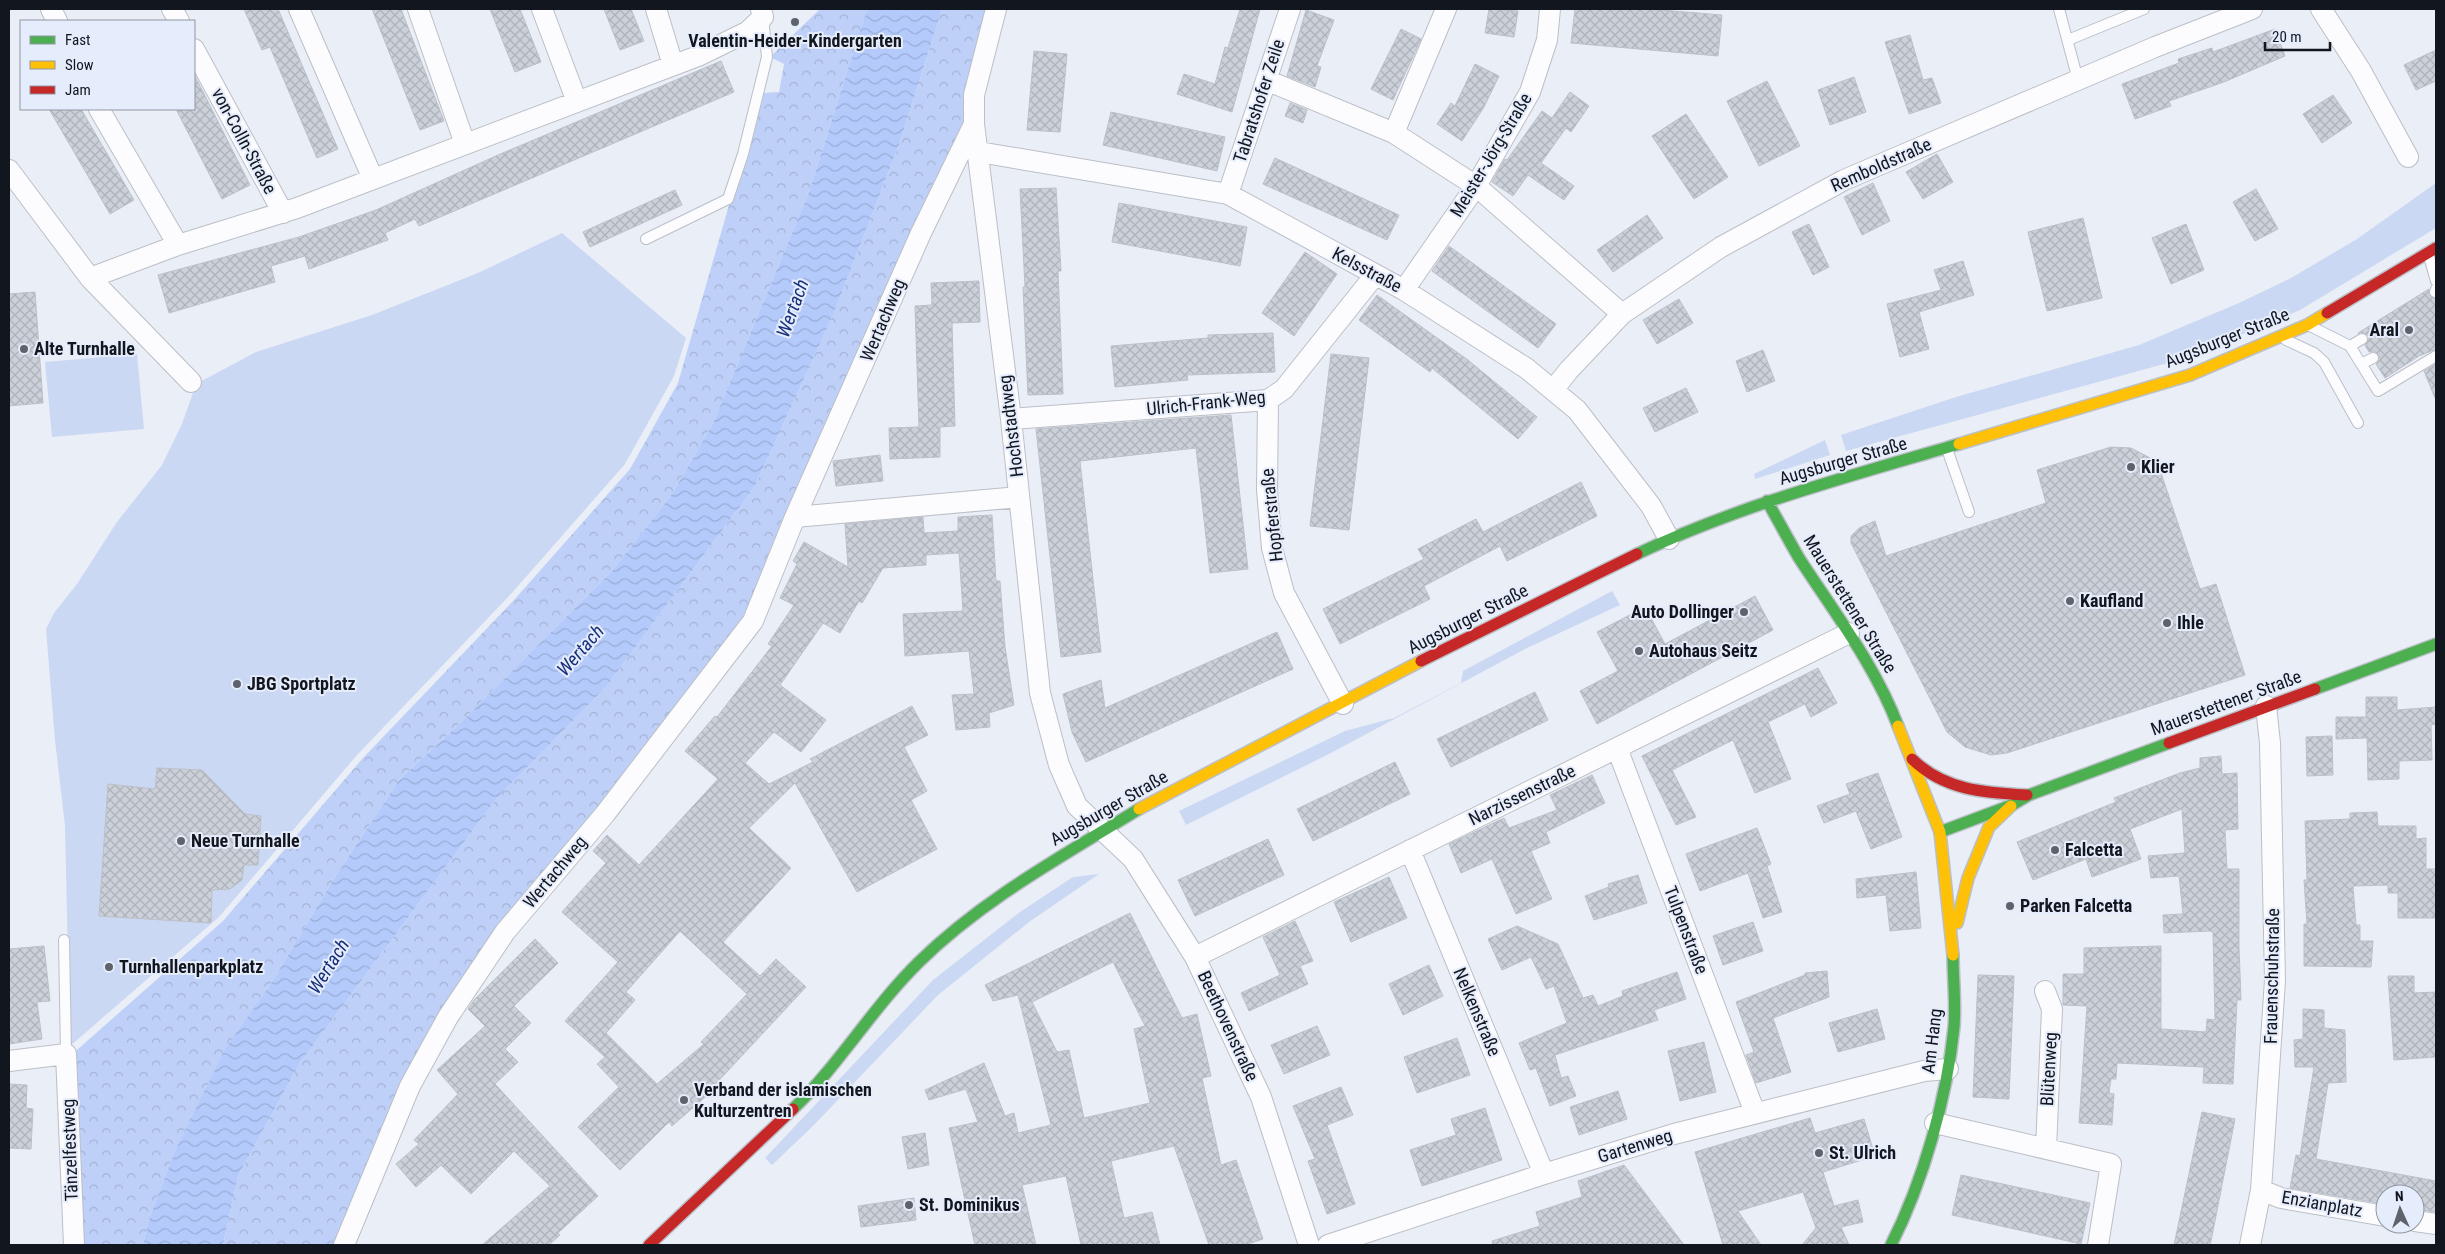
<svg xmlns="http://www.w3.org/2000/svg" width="2445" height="1254" font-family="'Roboto Condensed',sans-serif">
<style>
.green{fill:#cbd8f3}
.forest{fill:url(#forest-crowns)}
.water{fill:url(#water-waves)}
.building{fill:url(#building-cross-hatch);stroke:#bcc0c8;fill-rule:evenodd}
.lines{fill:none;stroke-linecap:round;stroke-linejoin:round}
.lane-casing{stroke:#bbbfc7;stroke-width:12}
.street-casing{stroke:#bbbfc7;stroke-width:22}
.fast-casing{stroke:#bbbfc7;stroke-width:14}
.slow-casing{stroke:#bbbfc7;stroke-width:14}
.jam-casing{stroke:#bbbfc7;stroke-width:14}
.lane{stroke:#fcfcfe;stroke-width:10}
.street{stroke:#fcfcfe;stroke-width:20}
.fast{stroke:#4caf50;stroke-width:11}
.slow{stroke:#ffc107;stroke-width:11}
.jam{stroke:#c62828;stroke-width:11}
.poi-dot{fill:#5e626a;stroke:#e5ecfb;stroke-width:2}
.labels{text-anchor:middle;stroke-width:4;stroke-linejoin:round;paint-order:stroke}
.poi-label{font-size:18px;font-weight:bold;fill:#12161f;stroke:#e5ecfb;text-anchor:start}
.street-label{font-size:18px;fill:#12161f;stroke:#e5ecfb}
.water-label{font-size:19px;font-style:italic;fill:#18307a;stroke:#e5ecfb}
</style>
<defs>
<pattern id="forest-crowns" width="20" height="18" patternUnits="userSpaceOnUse" patternTransform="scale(1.25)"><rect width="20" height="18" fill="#bfd0f8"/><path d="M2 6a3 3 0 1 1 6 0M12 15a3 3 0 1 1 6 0" fill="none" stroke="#a3b2d4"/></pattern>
<pattern id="water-waves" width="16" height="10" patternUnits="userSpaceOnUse" patternTransform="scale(1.25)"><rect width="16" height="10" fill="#b4cafb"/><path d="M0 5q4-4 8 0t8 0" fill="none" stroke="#9aadd7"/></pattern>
<pattern id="building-cross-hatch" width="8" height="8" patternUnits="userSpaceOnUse" patternTransform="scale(1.25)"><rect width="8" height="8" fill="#ccd0d9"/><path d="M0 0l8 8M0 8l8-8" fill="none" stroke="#aeb2ba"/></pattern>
</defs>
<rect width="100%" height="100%" fill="#eaeef6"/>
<!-- green -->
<path class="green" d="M2436,183V228L2300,310L2186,358L1846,451L1841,435L1956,397L2139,345L2239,303L2291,278L2357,239Z
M562,233L686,338L674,376L625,464L511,594L357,755L219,917L70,1046L65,826L55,740L46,629L54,613L77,584L117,522L162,465L182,424L196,384L256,352L372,315L478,273Z
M137,354L144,429L52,437L45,362Z
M1825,440L1830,455L1755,479L1754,474Z
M1612,591L1620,605L1527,648L1329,754L1186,825L1179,811L1345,731L1394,718L1461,683L1463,671Z
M1099,874L1029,922L938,995L813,1126L772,1165L765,1158L933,980L1020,912L1073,877Z"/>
<!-- forest -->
<path class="forest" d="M820,9H867L809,192L713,423L672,494L612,571L455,728L399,780L335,877L270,985L226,1049L174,1153L148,1222L143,1245H77L69,1057L223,921L363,758L514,600L630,469L678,383L761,93L779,92L784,64L770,57Z
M942,9H988L970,124L749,620L599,810L498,929L337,1245H223L238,1176L300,1063L497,798L605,688L755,486L834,313L900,142Z"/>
<!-- water -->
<path class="water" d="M867,9H942L900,142L834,313L755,486L605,688L497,798L300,1063L238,1176L223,1245H143L148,1222L174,1153L225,1049L270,985L335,877L399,780L455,728L612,571L672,494L713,423L809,192Z"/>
<!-- building -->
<path class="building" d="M244,9H278L338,149L317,158L270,47L262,50Z
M372,9H401L444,121L420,130Z
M490,9H520L541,62L515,72Z
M604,9H631L644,41L620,50Z
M1240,9H1260L1232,112L1177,94L1184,74L1215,84L1225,47L1228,48Z
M1489,9L1518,11L1514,37L1485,33Z
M1575,9H1649L1722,15L1718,56L1571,43Z
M1306,10L1334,20L1317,66L1321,67L1315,87L1287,76Z
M1401,29L1421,39L1393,100L1371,89Z
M2275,29L2285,56L2224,82L2169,101L2171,106L2135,119L2122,84L2179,63L2178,59L2212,48L2213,52Z
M1910,35L1923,80L1932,78L1941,103L1909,114L1885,42Z
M2436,50V81L2416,90L2404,65Z
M1034,51L1067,54L1060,132L1027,130Z
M721,61L734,92L419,226L415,219L385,233L388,240L309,269L305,256L271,266L275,282L169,313L158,275L299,237L376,210L498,155Z
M1475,64L1499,76L1484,107L1462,141L1437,124L1451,103L1455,106Z
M194,74L250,185L222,199L176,109H194Z
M1854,77L1866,112L1830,125L1818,90Z
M1767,81L1800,146L1759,166L1727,101Z
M1570,92L1589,106L1571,132L1566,128L1541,163L1574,186L1564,200L1528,175L1513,196L1492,182L1505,159L1507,160L1542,111L1552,118Z
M2333,95L2352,123L2322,143L2303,114Z
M1290,103L1307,110L1303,123L1285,116Z
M49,109H81L134,200L110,214Z
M1111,112L1225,137L1217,171L1103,145Z
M1686,114L1728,177L1694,199L1652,136Z
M1937,154L1953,182L1923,199L1906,172Z
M1275,158L1399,215L1387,240L1263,184Z
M1873,183L1890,221L1862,235L1844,197Z
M1056,188L1061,271H1058L1063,394L1028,395L1023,287H1025L1020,189Z
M2256,189L2278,229L2255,241L2233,202Z
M675,190L682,205L590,247L583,232Z
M1119,203L1247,227L1240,266L1112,242Z
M1647,215L1663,238L1613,272L1597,250Z
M2083,218L2102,298L2047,311L2028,232Z
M1809,224L1829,267L1813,275L1792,232Z
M2186,224L2204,270L2171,284L2152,238Z
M1449,246L1556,324L1538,348L1432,271Z
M1305,252L1337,274L1294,336L1262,313Z
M1963,261L1974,295L1919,312L1929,349L1900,357L1887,304L1941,290L1934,270Z
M979,281L980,322L952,323L955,426L940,427V457L890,459L889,428L919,427L915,306L932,305L931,283Z
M2429,289L2430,296L2436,299V349L2419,356L2385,378L2376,364L2380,359L2379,355L2374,351L2369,352L2365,345L2369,339L2368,335L2358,333Z
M35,292L43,403L9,406V294Z
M1377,295L1468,360L1537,417L1518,439L1432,368L1430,372L1359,320Z
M1679,299L1693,323L1657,344L1643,320Z
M1273,333L1275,372L1187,375L1188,380L1115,387L1111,346L1208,338V335Z
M1763,350L1775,381L1747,392L1736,361Z
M1331,354L1369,358L1349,530L1310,526Z
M2436,364V398H2435L2424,371Z
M1686,388L1698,412L1655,432L1643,408Z
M1231,415L1248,569L1210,573L1196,448L1080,461L1101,652L1061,657L1036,429Z
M2111,447L2131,448L2154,460L2161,473L2200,589L2216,584L2245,675L2007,753L1991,755L1965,747L1947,732L1851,543V536L1859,528L1875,521L1886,556L2046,503L2037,470Z
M880,455L883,481L836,486L833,461Z
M1581,482L1597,516L1507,561L1500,546L1424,586L1430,599L1340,644L1323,609L1424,559L1418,549L1476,519L1483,532Z
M992,515L996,581H1000L1005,647L1014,705L989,713L990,727L956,730L952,695L974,694L969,651L905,656L903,614L963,611L959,553L926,555V565L883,568L862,603L859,601L840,633L823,623L780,685L826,720L801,752L774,732L745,763L769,784L813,762L810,759L912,706L928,735L904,747L927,791L911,800L937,849L857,892L795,783L749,828L791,868L723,942L760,976L776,959L806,987L710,1090L711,1092L672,1126L669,1122L620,1170L578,1127L619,1087L597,1064L605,1057L565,1021L618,962L562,912L606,863L593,851L607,835L639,865L718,779L685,751L715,716L717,717L772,646L768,644L794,605L780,598L797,564L793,561L804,542L848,567L845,524L923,517L924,533L958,531V517ZM680,931L747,994L701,1042L704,1044L657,1084L606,1033L635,1000L626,992Z
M1755,596L1773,630L1597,724L1580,691L1618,671L1597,632L1645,607L1665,644Z
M1277,632L1293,669L1086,762L1072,732L1063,694L1101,680L1105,708Z
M1818,668L1837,703L1811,717L1805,704L1768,722L1791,779L1755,793L1733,740L1672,770L1696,817L1676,825L1642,756Z
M1535,692L1548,720L1451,767L1437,739Z
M2366,697H2397V710L2436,707V724L2431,725L2432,760L2399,761V779L2368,780L2367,738L2336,739V717H2366Z
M2332,736L2333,775L2307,776L2306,737Z
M2221,756L2222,774L2237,773L2238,829L2225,830L2227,869H2239V947L2241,1000H2237L2233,1084L2203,1083L2204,1067L2117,1063L2116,1079H2111L2109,1093L2114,1094L2112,1125L2079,1123L2087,1006L2063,1005V974H2084V948L2161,946V1029L2206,1032L2207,1019L2215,1020L2213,933L2211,931L2164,933L2163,915L2183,914L2179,876L2151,878L2148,856L2185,853L2182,809L2130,829L2141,859L2092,877L2086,859L2033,880L2017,842L2116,802L2114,798L2180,773L2200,768V758Z
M1395,762L1410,794L1313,841L1297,809Z
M157,768L202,770L245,814L261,816L258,865H244L242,880L230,889L212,890L211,923L99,916L108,784L155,789Z
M1878,773L1902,837L1871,849L1856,811L1824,823L1817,806L1850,794L1846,784Z
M1592,775L1605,803L1546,832L1550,843L1531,851L1552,899L1516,914L1492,859L1461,873L1449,844L1504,818L1509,828L1557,810L1550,795Z
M2377,812L2378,826H2416V839L2426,838V869H2436V918H2398V893H2388V885L2353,886L2356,925H2360V941H2373L2371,967L2304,966V924H2307L2304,880H2307L2305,821L2350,819V813Z
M1757,828L1771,864L1767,866L1782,912L1763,918L1748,873L1700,891L1686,854Z
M1268,839L1284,875L1195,916L1178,880Z
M1916,872L1921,928L1890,931L1886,895L1857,898L1856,879Z
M1638,875L1647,903L1594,920L1585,896L1609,887L1608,884Z
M1389,877L1407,918L1351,942L1334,902Z
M1130,913L1182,1018L1197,1014L1211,1076L1202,1078L1221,1165L1236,1160L1263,1239L1245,1245H1209L1174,1146L1111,1161L1124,1218L1152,1212L1160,1245H1081L1066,1176L1022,1185L1036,1245H975L949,1128L978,1122L966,1089L929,1100L925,1090L984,1063L1005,1116L1014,1113L1018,1133L1051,1125L1018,995L993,1001L985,985ZM1113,962L1145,1026L1134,1029L1150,1103L1084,1118L1069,1050L1057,1052L1032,1002Z
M1295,921L1313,961L1300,966L1308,984L1249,1011L1241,993L1280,975L1263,937Z
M1753,922L1763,951L1723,965L1713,936Z
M1517,926L1558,944L1583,998L1593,995L1598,1006L1623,996L1622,991L1677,972L1686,999L1654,1010L1658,1020L1555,1055L1561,1078L1568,1076L1576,1096L1550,1106L1536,1068L1530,1070L1519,1043L1567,1023L1554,986L1546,989L1531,957L1502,970L1488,939Z
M535,939L558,963L514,1006L531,1023L505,1049L518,1062L495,1084L598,1196L558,1233L560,1235L549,1245H482L550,1186L514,1151L471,1194L441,1165L416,1187L396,1164L419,1144L414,1140L458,1094L437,1070L485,1026L468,1009L474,1000Z
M44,946L50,1001L37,1002L42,1039L9,1044V949Z
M1429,965L1443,996L1403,1015L1389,984Z
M1827,971L1829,997L1773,1018L1791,1072L1756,1083L1746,1055L1754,1052L1736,1002L1805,975V973Z
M1978,975L2014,976L2009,1099L1973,1097Z
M2388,976H2414V993L2436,992V1057L2394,1060Z
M1877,1009L1885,1039L1838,1052L1829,1023Z
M2303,1009L2324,1010V1028L2345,1030L2346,1082L2328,1083L2316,1159L2436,1181V1212L2415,1209V1194H2385V1204L2290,1188L2296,1155L2300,1156L2314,1067H2295L2294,1040L2303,1039Z
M1317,1026L1330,1055L1284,1074L1271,1045Z
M1457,1038L1470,1075L1417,1093L1404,1057Z
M1704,1042L1716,1092L1680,1101L1668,1051Z
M9,1084L27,1085L26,1108L33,1109L31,1149L9,1148Z
M1341,1087L1353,1115L1327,1125L1355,1204L1327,1214L1308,1161L1315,1159L1293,1106Z
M1618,1091L1627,1119L1579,1135L1570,1107Z
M1485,1108L1502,1160L1422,1186L1410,1150L1456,1135L1451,1119Z
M2202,1112L2235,1119L2212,1236L2210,1245H2174Z
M1810,1118L1815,1133L1864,1119L1875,1156L1823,1172L1834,1206L1858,1200L1863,1222L1841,1227L1849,1245H1802L1816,1228L1803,1192L1738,1211L1761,1245H1723L1695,1152Z
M925,1133L929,1165L908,1169L902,1137Z
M1624,1165L1684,1245H1493L1492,1241L1540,1226L1536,1212L1582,1197L1578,1181Z
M1961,1175L2090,1203L2081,1244L1952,1215Z
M914,1198L916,1220L861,1227L858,1206Z"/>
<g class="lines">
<defs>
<path id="lane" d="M2059,9L2078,80
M2068,40L2144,9
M646,239L728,199L743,154L767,57L763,17
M2428,253L2436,281
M2435,292L2436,289
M2310,326L2350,346L2362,339
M2286,340L2314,353L2324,362L2358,423
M2350,346L2378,391L2436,356
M2361,364L2373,358
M1947,449L1969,512
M64,940L66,1054"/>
<path id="street" d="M51,9L57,21
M172,9L179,21
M299,9L373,179
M418,9L465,144
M542,9L577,102
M656,9L673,65
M996,9L974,95V124L1011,419L1040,693L1059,765L1077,806L1133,859L1195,957L1261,1097L1309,1245
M2321,9L2361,71L2408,157
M194,49L283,213
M1266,80L1394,133L1476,186L1622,314
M99,109L178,245
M1394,133L1446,9
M979,152L1228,194L1404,290L1526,368L1577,410L1651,506L1669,539
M9,170L90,278L178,245L297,208L698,56L747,32L763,17L761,9
M1228,194L1290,9
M90,278L191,382
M1404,290L1476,186L1530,92L1547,40L1550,9
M1553,390L1569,370L1622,314L1721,247L1844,180L2155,47L2252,9
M1268,400L1267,490L1272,548L1284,593L1343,704
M1011,419L1268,400L1284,389L1375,275
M795,517L1019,497
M1617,748L1755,1113
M1410,850L1544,1174
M1195,957L1849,633
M2045,991L2052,1009L2046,1149
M9,1061L66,1054L74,1245
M1935,1123L2111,1164L2098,1245
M2261,1190L2281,1198L2385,1216
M2415,1221L2436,1224
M344,1245L410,1086L448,1017L505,932L605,814L753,621L795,517L921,233L974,124
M1328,1245L1544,1174L1674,1134L1924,1071L1948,1069
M2250,1245L2261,1190L2275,980L2270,743L2266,706"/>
<path id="fast" d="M1767,501C1778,520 1788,539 1799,558C1834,612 1875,665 1898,726
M1637,554C1740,505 1850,476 1959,444
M2315,689L2436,644
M1940,832L2012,805L2029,795L2169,743
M793,1109C839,1065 873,1007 919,962C983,899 1063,856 1139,809
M1891,1245C1923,1182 1947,1098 1954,1027C1956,1004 1953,978 1953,955"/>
<path id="slow" d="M1959,444L2190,375L2307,325L2327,313
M1898,726L1940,832L1953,955
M1139,809L1421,661
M1957,923L1968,878L1989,827L2011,806"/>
<path id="jam" d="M2327,313L2436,248
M1421,661L1637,554
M2169,743L2315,689
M1912,759C1944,790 1984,793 2027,795
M649,1245L793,1109"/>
</defs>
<!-- lane casing -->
<use href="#lane" class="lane-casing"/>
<!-- street casing -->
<use href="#street" class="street-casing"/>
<!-- fast casing -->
<use href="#fast" class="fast-casing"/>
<!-- slow casing -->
<use href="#slow" class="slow-casing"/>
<!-- jam casing -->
<use href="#jam" class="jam-casing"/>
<!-- lane -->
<use href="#lane" class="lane"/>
<!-- street -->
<use href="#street" class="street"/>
<!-- fast -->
<use href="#fast" class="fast"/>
<!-- slow -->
<use href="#slow" class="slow"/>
<!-- jam -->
<use href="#jam" class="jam"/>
</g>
<!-- markers -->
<g class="poi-dot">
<circle cx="795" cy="22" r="5"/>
<circle cx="2409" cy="330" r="5"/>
<circle cx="24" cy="349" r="5"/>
<circle cx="2131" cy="467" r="5"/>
<circle cx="2070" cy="601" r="5"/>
<circle cx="1744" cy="612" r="5"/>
<circle cx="2167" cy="623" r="5"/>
<circle cx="1639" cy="651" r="5"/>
<circle cx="237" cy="684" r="5"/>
<circle cx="181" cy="841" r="5"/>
<circle cx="2055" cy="850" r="5"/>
<circle cx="2010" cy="906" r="5"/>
<circle cx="109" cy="967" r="5"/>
<circle cx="684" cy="1100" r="5"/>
<circle cx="1819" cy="1153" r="5"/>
<circle cx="909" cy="1205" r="5"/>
</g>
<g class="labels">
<!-- poi labels -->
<g class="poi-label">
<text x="795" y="47" text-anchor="middle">Valentin-Heider-Kindergarten</text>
<text x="2399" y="336" text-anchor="end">Aral</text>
<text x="34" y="355">Alte Turnhalle</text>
<text x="2141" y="473">Klier</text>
<text x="2080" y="607">Kaufland</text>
<text x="1734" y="618" text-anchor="end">Auto Dollinger</text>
<text x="2177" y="629">Ihle</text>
<text x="1649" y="657">Autohaus Seitz</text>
<text x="247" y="690">JBG Sportplatz</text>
<text x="191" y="847">Neue Turnhalle</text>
<text x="2065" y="856">Falcetta</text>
<text x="2020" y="912">Parken Falcetta</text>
<text x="119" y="973">Turnhallenparkplatz</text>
<text x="694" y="1096">Verband der islamischen<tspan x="694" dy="21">Kulturzentren</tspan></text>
<text x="1829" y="1159">St. Ulrich</text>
<text x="919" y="1211">St. Dominikus</text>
</g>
<!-- street labels -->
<g class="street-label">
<text transform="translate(1259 101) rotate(-72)" y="6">Tabratshofer Zeile</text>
<text transform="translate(244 141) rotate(62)" y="6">von-Colln-Straße</text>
<text transform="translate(1491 155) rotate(-59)" y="6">Meister-Jörg-Straße</text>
<text transform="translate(1881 165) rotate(-24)" y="6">Remboldstraße</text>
<text transform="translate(1367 270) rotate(28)" y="6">Kelsstraße</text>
<text transform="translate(883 320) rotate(-67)" y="6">Wertachweg</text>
<text transform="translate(2227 338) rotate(-22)" y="6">Augsburger Straße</text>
<text transform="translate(1206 403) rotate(-6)" y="6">Ulrich-Frank-Weg</text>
<text transform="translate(1011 426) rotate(-97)" y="6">Hochstadtweg</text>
<text transform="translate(1843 461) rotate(-16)" y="6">Augsburger Straße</text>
<text transform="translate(1272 515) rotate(-96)" y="6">Hopferstraße</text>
<text transform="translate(1850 604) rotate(58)" y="6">Mauerstettener Straße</text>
<text transform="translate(1468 619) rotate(-27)" y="6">Augsburger Straße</text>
<text transform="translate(2226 703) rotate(-20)" y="6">Mauerstettener Straße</text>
<text transform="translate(1522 795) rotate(-26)" y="6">Narzissenstraße</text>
<text transform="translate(1109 808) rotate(-30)" y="6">Augsburger Straße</text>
<text transform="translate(555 872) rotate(-50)" y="6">Wertachweg</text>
<text transform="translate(1686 930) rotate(69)" y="6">Tulpenstraße</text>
<text transform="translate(2272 976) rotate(-89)" y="6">Frauenschuhstraße</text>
<text transform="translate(1477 1012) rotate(67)" y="6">Nelkenstraße</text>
<text transform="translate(1228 1026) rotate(65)" y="6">Beethovenstraße</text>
<text transform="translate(1932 1041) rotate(-83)" y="6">Am Hang</text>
<text transform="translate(2049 1069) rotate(-87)" y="6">Blütenweg</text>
<text transform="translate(1635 1146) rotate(-17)" y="6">Gartenweg</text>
<text transform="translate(70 1150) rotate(-92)" y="6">Tänzelfestweg</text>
<text transform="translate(2322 1204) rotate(10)" y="6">Enzianplatz</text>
</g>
<!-- water labels -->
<g class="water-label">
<text transform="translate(792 308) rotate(-70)" y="7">Wertach</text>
<text transform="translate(580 650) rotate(-49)" y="7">Wertach</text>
<text transform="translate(328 966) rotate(-58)" y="7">Wertach</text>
</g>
</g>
<!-- border -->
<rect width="2445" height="1254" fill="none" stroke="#12161f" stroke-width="20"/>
<!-- legend -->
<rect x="20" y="20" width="175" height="90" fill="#e5ecfb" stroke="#9196a3"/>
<rect x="30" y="36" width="25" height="8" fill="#4caf50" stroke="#9196a3"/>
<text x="65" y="45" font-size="15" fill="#12161f">Fast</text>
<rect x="30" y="61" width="25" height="8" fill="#ffc107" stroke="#9196a3"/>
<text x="65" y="70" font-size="15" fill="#12161f">Slow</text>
<rect x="30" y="86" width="25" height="8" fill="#c62828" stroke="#9196a3"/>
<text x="65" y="95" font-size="15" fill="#12161f">Jam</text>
<!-- north arrow -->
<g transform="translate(2400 1209) rotate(357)"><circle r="24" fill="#e5ecfb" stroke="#9196a3"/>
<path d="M0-4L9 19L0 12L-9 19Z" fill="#5e626a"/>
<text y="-8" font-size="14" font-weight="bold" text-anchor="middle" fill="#12161f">N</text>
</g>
<!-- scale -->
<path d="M2265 42v8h65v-8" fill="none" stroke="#12161f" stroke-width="2.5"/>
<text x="2272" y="42" font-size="15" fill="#12161f" stroke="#e5ecfb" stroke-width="4" paint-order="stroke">20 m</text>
</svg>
